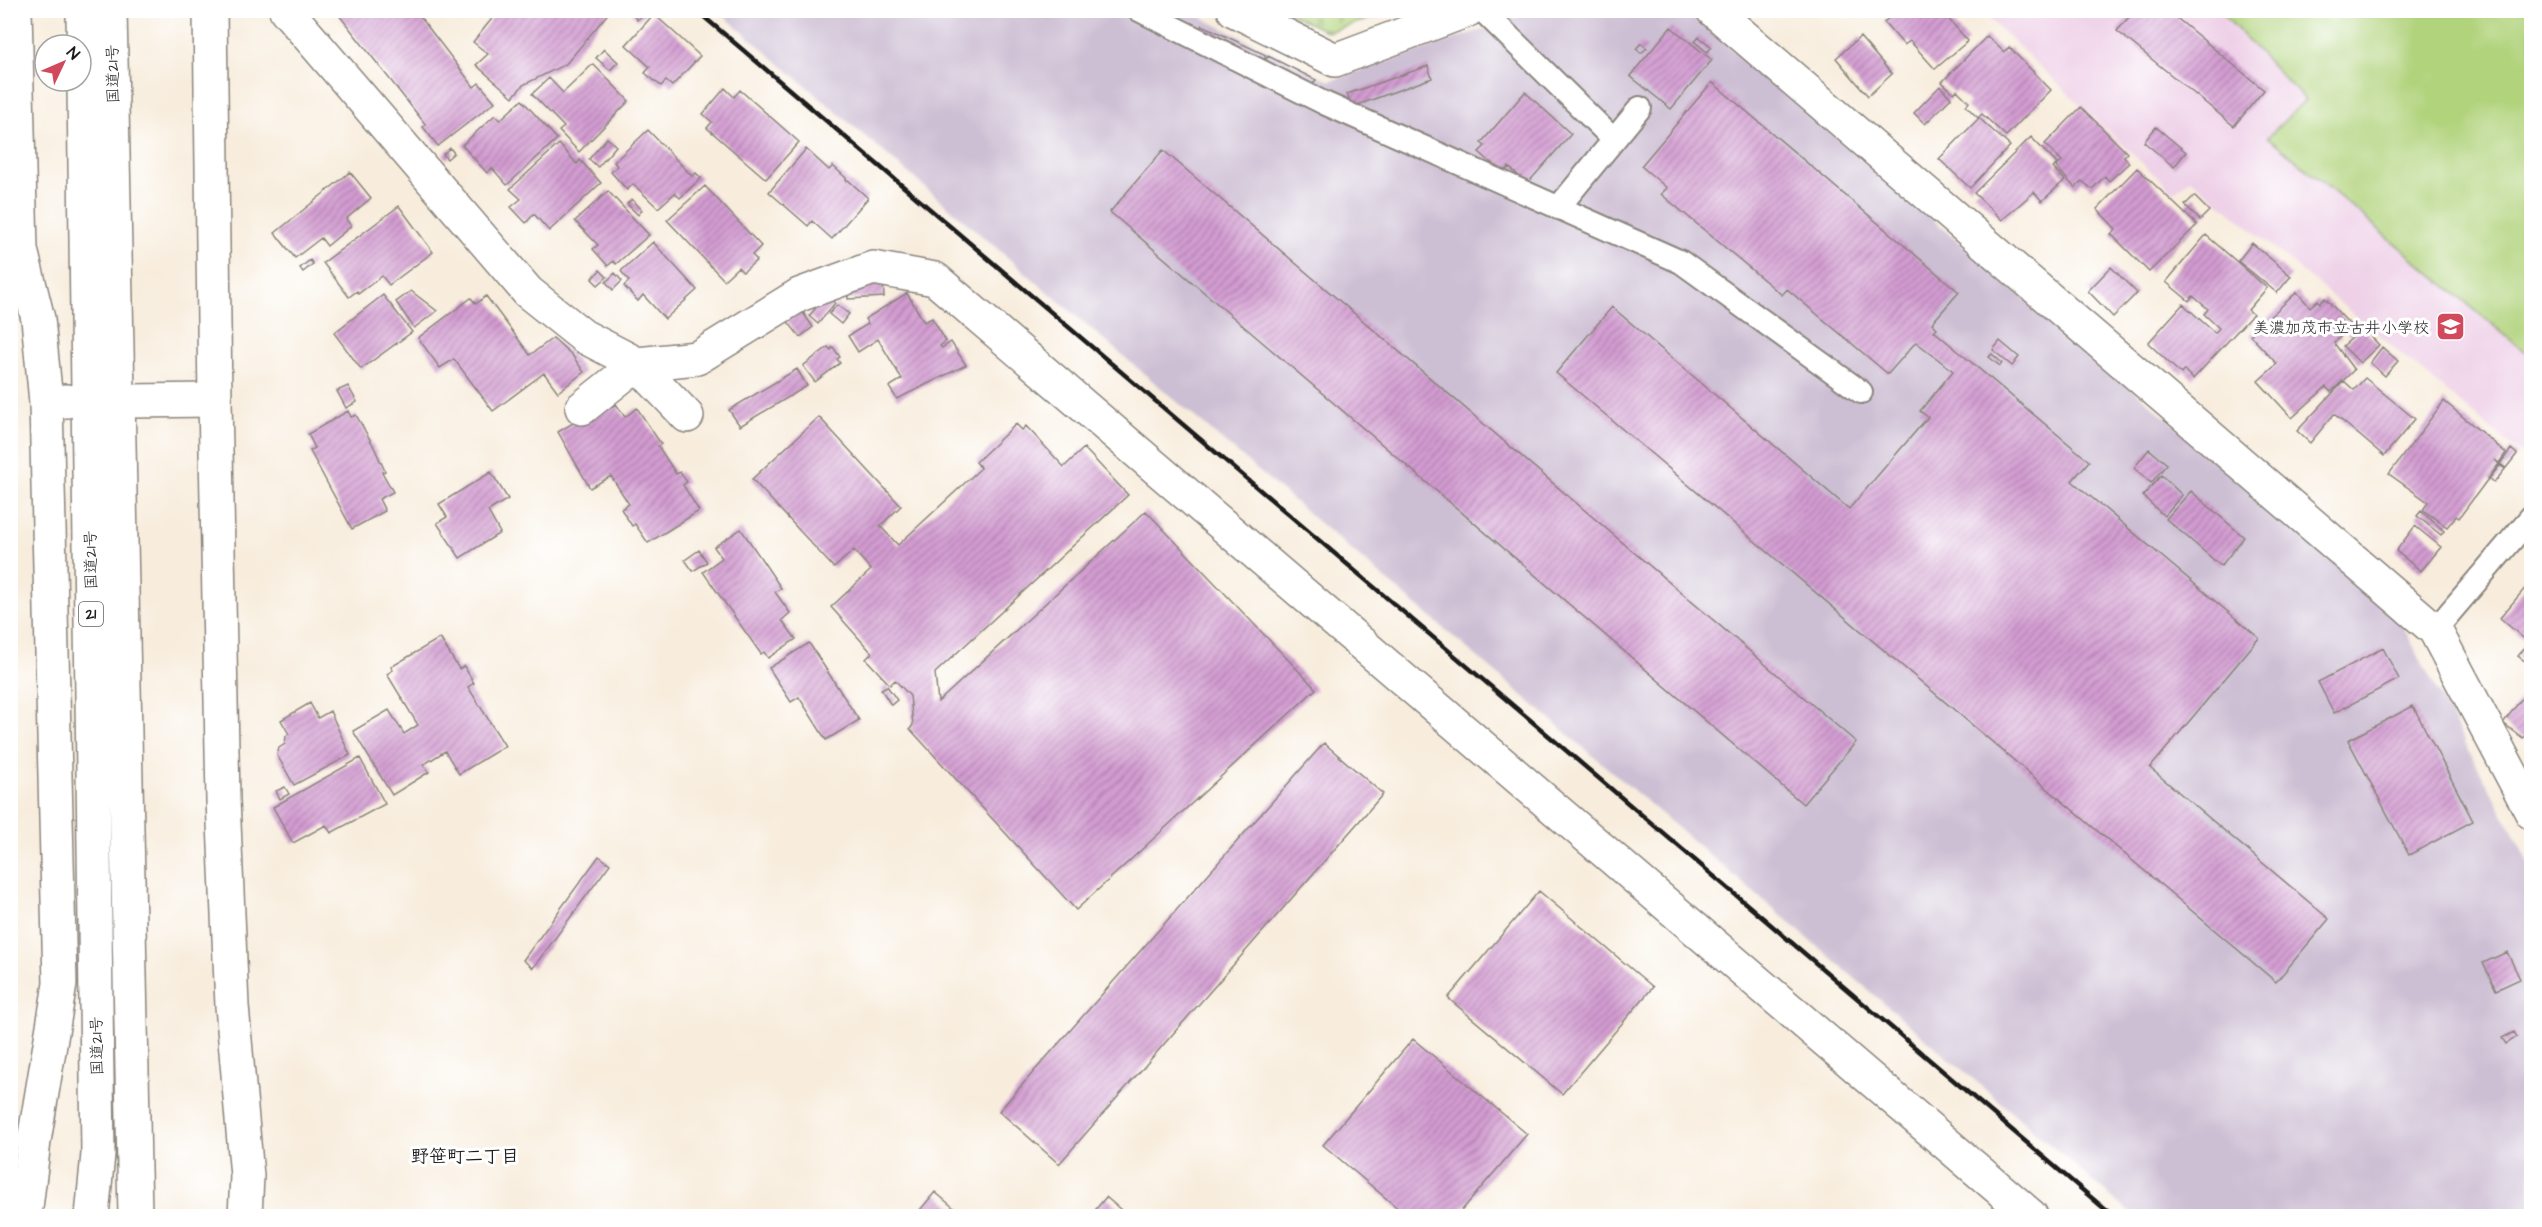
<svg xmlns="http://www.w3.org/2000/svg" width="2542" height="1227" font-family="'Architects Daughter','Klee One',sans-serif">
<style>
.built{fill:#eed0e7}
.industrial{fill:#ccbed3}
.cemetery{fill:url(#cemetery-stones);stroke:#66784c;stroke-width:1.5}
.pitch{fill:#b1d37b;stroke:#66784c;stroke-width:1.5}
.building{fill:url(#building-hatch)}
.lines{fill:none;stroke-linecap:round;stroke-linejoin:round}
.lane-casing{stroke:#8a847c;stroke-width:26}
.street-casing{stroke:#8a847c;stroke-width:36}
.secondary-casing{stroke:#8a847c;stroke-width:36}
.highway-casing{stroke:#8a847c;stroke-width:36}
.lane{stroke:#fff;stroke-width:22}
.street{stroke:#fff;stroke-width:33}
.secondary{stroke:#fff;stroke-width:33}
.highway{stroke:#fff;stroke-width:33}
.rail{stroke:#1c1c1c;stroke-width:4.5}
.labels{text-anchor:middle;stroke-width:6;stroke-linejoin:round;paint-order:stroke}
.shield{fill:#fff;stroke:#606060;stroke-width:1.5}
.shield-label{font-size:15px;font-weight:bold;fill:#1c1c1c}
.street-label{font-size:16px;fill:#1c1c1c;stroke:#fff}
.poi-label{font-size:16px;fill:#1c1c1c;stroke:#fff;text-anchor:end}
.neighbourhood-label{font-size:18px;font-weight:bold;fill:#1c1c1c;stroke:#fff}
</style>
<defs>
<pattern id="cemetery-stones" width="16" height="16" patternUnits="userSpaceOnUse" patternTransform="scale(1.5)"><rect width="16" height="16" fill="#b1d37b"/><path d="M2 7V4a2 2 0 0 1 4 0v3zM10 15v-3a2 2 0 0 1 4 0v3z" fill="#98b56a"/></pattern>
<pattern id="building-hatch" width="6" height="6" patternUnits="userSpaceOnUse" patternTransform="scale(1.5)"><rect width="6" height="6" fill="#d39cd1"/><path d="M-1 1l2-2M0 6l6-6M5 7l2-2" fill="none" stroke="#aa7ea9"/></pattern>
</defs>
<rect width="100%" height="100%" fill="#fff"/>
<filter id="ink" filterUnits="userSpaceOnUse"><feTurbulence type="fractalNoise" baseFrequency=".0167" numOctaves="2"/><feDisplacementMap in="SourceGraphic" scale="12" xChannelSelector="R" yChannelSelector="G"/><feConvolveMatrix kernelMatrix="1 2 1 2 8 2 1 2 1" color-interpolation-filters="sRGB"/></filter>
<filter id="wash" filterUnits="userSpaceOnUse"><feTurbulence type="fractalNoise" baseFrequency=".008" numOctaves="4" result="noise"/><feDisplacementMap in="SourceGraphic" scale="24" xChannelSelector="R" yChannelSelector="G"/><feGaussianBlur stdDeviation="1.35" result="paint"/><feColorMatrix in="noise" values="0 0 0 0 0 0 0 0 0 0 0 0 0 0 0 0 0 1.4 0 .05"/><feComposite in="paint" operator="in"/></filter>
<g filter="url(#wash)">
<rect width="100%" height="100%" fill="#f8eddd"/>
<!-- built -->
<path class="built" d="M1981,11H2531V462L2191,179L2173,192Z"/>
<!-- industrial -->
<path class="industrial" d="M718,11H1188L1330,81L1536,11H1687L2395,612L2531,866V1216H2134Z"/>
<!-- cemetery -->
<path class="cemetery" d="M1285,11H1396L1327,32Z"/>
<!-- pitch -->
<path class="pitch" d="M2220,11H2531V357L2268,137L2305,100Z"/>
<g id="blocks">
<!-- building -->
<path class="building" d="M335,10H415L474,87L479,83L495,102L438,146L423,127L426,125Z
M490,10H611L566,64L523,85L513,97L476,65L488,54L473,42L495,15Z
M636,10H650L637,20L632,13Z
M1898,10H1949L1945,15L1968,41L1935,69L1910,41L1904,45L1884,22Z
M2135,10H2167L2264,90L2234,126L2117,31Z
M654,14L700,56L672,86L666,81L661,86L645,73L650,67L626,45Z
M1202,25L1266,55L1263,62L1227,46L1229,42L1200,29Z
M1671,27L1712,60L1671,109L1630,76Z
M1987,36L2004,52L2009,47L2051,90L2006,136L1982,114L1978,118L1966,106L1969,102L1957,90L1954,93L1942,82Z
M1699,37L1712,47L1707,52L1695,42Z
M1860,37L1892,74L1868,96L1836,58Z
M1641,43L1647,48L1641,53L1636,49Z
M604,49L618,62L610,70L596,58Z
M1268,56L1316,80L1311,87L1264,63Z
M593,64L629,101L579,152L559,131L564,127L532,94L549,78L563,93Z
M1428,66L1432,78L1352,107L1347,94Z
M1712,82L1959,292L1932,323L1937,328L1934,331L2089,461L2072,481L2259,638L2150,768L2329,919L2276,982L1556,373L1612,307L1849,509L1928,417L1920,411L1953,371L1916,342L1888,374L1787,289L1782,295L1661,194L1667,188L1641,166Z
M1940,86L1951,98L1925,124L1914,113Z
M725,88L734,97L740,90L799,142L766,179L707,128L712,122L703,114Z
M1525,92L1571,134L1527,184L1509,167L1503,173L1479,152L1485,146L1481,143Z
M522,100L557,139L507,185L492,168L487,173L462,145L495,115L500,120Z
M2081,107L2127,153L2124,156L2129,163L2109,181L2105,176L2092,189L2082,181L2075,188L2056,167L2062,161L2045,144Z
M1979,118L2010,146L1970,188L1939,159Z
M2156,127L2186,152L2174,167L2144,142Z
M648,130L692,176L696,173L701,178L680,198L675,193L658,208L633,184L627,190L611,172L617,166L614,162Z
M2031,137L2057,164L2053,168L2065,180L2042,201L2034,192L2002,220L1974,193Z
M607,138L616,146L598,167L589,159Z
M559,144L577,164L580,160L601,183L549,231L534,214L526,223L511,207L521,199L510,189Z
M450,148L454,153L447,159L443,154Z
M806,149L829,170L833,166L846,178V181L848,180L868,198L832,239L812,221L808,226L769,192Z
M1163,150L1856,742L1803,804L1110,212Z
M2137,168L2197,225L2149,272L2111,234L2116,229L2097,209Z
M350,172L371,198L346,219L351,226L327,246L321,238L295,258L275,233Z
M705,186L761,246L752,255L757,260L743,272L738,267L724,280L667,220Z
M608,191L649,235L616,264L613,261L608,266L593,249L598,245L575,221Z
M2194,196L2209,211L2200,220L2185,205Z
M632,199L642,210L638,215L627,204Z
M399,206L433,252L389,285L382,276L358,294L357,291L349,297L323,263Z
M2206,235L2267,288L2248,310L2253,314L2193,379L2184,370L2181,374L2148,343L2183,304L2215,333L2219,328L2204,314L2208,309L2193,296L2189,301L2166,282Z
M653,242L697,290L665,319L643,295L638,301L624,286L629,281L621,271Z
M2252,243L2291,276L2277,293L2238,261Z
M310,260L313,264L303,272L300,268Z
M2111,267L2137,293L2113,317L2088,291Z
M600,270L607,277L598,285L592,279Z
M615,273L622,281L613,290L606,282Z
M883,281L884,297L848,299L847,283Z
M411,291L437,311L414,328L396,302Z
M2297,292L2310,307L2318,300L2320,303L2325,298L2356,331L2351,336L2342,325L2337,330L2341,336L2334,343L2354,370L2331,392L2326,387L2292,418L2258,381L2277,364L2250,335Z
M907,293L924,322L932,318L946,341L940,346L942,348L951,342L966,365L897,399L889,387L902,379L878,339L858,352L848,336L868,324L865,319Z
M383,295L412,332L361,369L334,333Z
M486,296L530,355L553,338L572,355L584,372L558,392L544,373L493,411L454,359L440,368L418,338L471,298L476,304Z
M826,296L835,303L818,324L809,316Z
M837,305L849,314L841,324L829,314Z
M799,307L813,327L800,337L785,318Z
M2363,328L2379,345L2360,363L2343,346Z
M2000,341L2019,357L2012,366L1993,350Z
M828,347L831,350L833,347L840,357L837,359L840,363L815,382L803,366Z
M2382,347L2398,361L2385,376L2370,363Z
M1992,354L2002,363L2000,366L1989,357Z
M797,369L807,386L740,426L729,410Z
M2365,378L2415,419L2384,456L2334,414L2310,443L2297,431L2344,381L2354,390Z
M348,386L357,402L346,408L337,391Z
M2444,401L2506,453L2499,463L2495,460L2499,464L2459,518L2456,516L2447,527L2423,510L2428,502L2389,474Z
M616,404L625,417L637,408L661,444L658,446L676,474L680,472L687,482L683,485L699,511L648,543L635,524L632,526L621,509L629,504L611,476L590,488L558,432L596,409L599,414Z
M348,411L351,417L356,415L373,445L385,471L382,472L393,492L379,499L385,511L352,529L310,451L315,448L308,434Z
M819,417L901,506L880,526L898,545L981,468L976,462L1016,424L1022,430L1026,426L1064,467L1084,448L1128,495L935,673L938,702L1146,511L1316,689L1076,910L910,729L913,725L910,696L895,680L890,685L866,659L872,653L831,607L871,570L854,550L834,568L752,479Z
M2149,449L2167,464L2151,483L2134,468Z
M2511,449L2517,454L2506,468L2500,464Z
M2500,465L2505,469L2494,483L2489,479Z
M491,472L508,499L488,511L500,533L460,558L437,523L447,517L439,504Z
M2161,475L2182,495L2164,516L2143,496Z
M2191,491L2244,537L2221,566L2166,519Z
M2421,511L2444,531L2441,535L2417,516Z
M2415,526L2441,547L2421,571L2396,551Z
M741,529L781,588L775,592L790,613L782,620L796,639L768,658L764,652L761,654L703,572L722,558L714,547Z
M699,550L707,562L693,571L685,560Z
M2532,580V666L2518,656L2529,643L2500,618Z
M440,638L459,669L464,666L474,683L468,687L505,746L459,774L445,751L423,765L429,772L392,795L353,731L389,710L404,734L418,725L387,674L393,670L391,667Z
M809,643L859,720L826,740L799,697L791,702L769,668Z
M2383,648L2399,679L2334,713L2318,682Z
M887,686L897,700L891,705L881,689Z
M2529,689L2532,691V727L2523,738L2503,723Z
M310,703L318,718L330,711L350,755L294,785L277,755L279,748L285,744L286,736L289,734L281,720Z
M2413,706L2473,821L2409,855L2348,740Z
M1324,743L1383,794L1059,1164L999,1111Z
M360,758L385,804L331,833L326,825L293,843L273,807Z
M285,787L289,794L280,799L276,791Z
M599,856L610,864L533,968L523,960Z
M1539,891L1653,987L1562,1094L1448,998Z
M2507,952L2520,979L2496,990L2483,963Z
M2514,1032L2517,1037L2506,1044L2502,1038Z
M1413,1039L1527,1134L1457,1216H1407L1323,1145Z
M935,1192L948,1203L963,1216H915Z
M1106,1197L1128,1216H1104L1096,1209Z"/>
</g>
</g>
<g filter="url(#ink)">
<use href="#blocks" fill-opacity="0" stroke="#8a847c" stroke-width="1.5"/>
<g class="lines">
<defs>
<path id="lane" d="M1139,10L1324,103L1681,262L1861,392
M1482,10L1614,140
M1558,208L1640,108
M2435,630L2532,516"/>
<path id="street" d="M286,10L528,292L583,336L637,364L697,358L799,295L873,268L935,279L2031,1216
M1234,10L1335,60L1468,10
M1713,10L2435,630L2532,813
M128,401L215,400
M46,402L67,401
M582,408L637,364L687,416"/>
<path id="secondary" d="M15,10L21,250L38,319L46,402L60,984L34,1141L25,1216
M210,10L215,400L223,800L232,1006L247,1176L245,1216"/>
<path id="highway" d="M83,10L98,1154L92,1216
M110,10L135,1216"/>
</defs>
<!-- lane casing -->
<use href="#lane" class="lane-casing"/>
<!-- street casing -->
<use href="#street" class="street-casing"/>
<!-- secondary casing -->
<use href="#secondary" class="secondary-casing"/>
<!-- highway casing -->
<use href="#highway" class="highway-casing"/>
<!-- lane -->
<use href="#lane" class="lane"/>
<!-- street -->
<use href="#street" class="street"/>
<!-- secondary -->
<use href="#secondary" class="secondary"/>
<!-- highway -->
<use href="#highway" class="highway"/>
<!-- rail -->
<path class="rail" d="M696,10L2113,1216"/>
</g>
</g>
<!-- icons -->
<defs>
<symbol id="school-square" viewBox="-11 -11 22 22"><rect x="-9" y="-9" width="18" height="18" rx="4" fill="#d1495b" stroke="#fff"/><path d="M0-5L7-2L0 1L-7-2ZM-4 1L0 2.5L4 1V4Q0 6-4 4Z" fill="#fff"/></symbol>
</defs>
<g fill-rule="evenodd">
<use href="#school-square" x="2434" y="310" width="33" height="33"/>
</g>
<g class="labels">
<!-- shield labels -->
<rect class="shield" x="79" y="602" width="24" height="24" rx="4.5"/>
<g class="shield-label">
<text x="91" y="619">21</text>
</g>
<!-- street labels -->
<g class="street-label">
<text transform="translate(112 74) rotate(-91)" y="6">国道21号</text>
<text transform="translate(90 560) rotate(-91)" y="6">国道21号</text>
<text transform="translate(96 1046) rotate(-91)" y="6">国道21号</text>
</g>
<!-- poi labels -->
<g class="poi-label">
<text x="2429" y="333">美濃加茂市立古井小学校</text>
</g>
<!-- neighbourhood labels -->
<g class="neighbourhood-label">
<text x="465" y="1162">野笹町二丁目</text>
</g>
</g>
<!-- margin -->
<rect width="2542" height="1227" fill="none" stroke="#fff" stroke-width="36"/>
<!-- north arrow -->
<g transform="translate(63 63) rotate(46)"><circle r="28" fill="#ffffff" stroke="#a4a4a4" stroke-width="1.5"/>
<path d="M0-4.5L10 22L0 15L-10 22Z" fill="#d1495b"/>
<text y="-9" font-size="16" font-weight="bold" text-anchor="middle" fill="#1c1c1c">N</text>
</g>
</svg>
